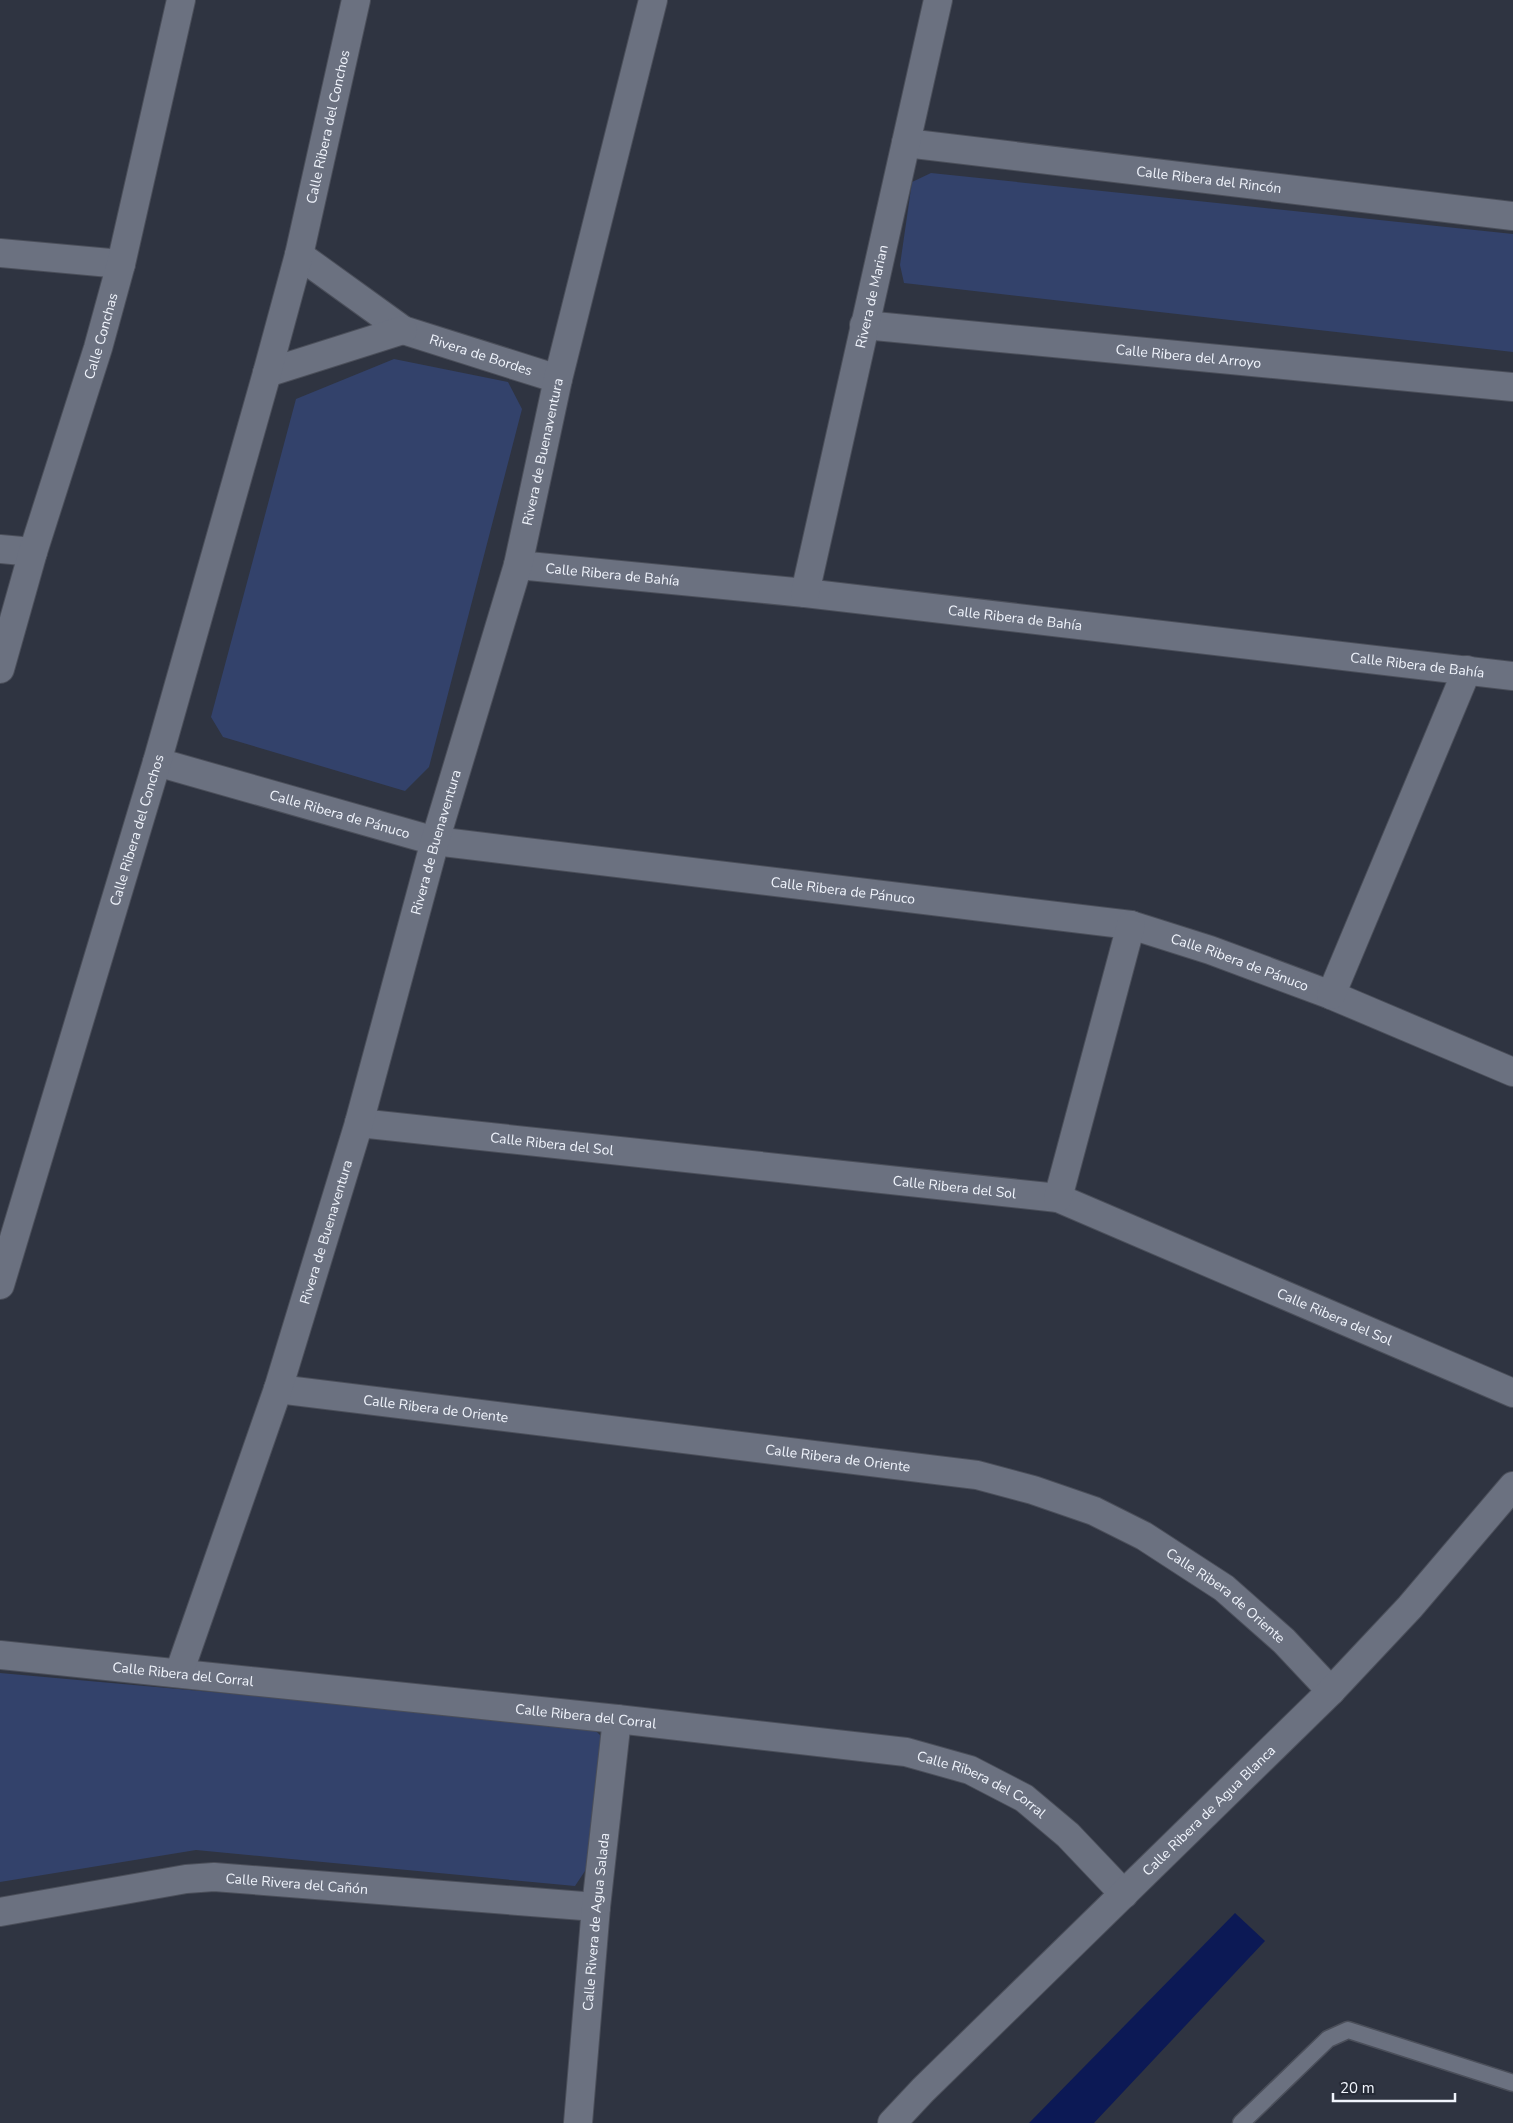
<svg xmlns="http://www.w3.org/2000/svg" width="1513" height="2123" font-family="'Nunito Sans',sans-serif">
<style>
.green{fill:#33426b}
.water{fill:#0c1955}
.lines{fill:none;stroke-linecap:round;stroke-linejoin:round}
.service-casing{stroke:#4b4f5a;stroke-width:19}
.minor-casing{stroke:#4b4f5a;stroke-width:30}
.tertiary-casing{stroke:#4b4f5a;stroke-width:30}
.service{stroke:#6b7180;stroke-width:16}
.minor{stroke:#6b7180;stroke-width:28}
.tertiary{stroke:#6b7180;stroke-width:28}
.labels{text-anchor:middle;stroke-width:5;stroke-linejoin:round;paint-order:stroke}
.street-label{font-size:14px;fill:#f0f4fc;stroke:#252a36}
</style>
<rect width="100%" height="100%" fill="#2f3441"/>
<!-- green -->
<path class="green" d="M931,173L1513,234V352L904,283L900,265L912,182Z
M394,359L508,382L522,409L429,767L405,791L223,737L211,717L296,399Z
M0,1673L591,1726L604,1739L591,1862L575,1886L196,1850L0,1882Z"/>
<!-- water -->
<path class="water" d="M1235,1913L1265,1941L1094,2123H1029Z"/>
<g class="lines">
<defs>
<path id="service" d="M1241,2123L1328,2039L1348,2030L1513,2083"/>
<g id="minor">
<path id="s1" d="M906,143L1513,216"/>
<path d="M0,253L121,264"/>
<path id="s2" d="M299,255L403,330L558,379"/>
<path id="s3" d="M864,325L1513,387"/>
<path d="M267,373L403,330"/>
<path d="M0,549L33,552"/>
<path id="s4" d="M518,565L805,593L1513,676"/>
<path id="s5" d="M805,593L938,0"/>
<path id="s6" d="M0,669L33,552L98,348L121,264L181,0"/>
<path id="s7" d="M157,762L435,841L1131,925L1210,950L1331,995L1513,1072"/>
<path d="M1331,995L1467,670"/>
<path id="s8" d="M359,1123L1058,1198L1513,1393"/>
<path d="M1058,1198L1131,925"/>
<path id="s9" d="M0,1285L157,762L267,373L299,255L356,0"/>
<path id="s10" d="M278,1389L977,1475L1033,1490L1094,1511L1144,1536L1224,1588L1284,1641L1331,1691"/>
<path id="s11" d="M0,1655L617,1719L906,1752L970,1770L1024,1798L1068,1835L1124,1894"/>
<path id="s12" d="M179,1673L278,1389L359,1123L435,841L518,565L558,379L653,0"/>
<path id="s13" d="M0,1912L186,1879L214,1877L596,1907"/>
<path id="s14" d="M578,2123L596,1907L617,1719"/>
</g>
<g id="tertiary">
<path id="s15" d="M892,2123L923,2090L1331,1691L1410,1607L1513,1486"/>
</g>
</defs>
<!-- service casing -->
<use href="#service" class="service-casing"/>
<!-- minor casing -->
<use href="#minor" class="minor-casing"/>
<!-- tertiary casing -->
<use href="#tertiary" class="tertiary-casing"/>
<!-- service -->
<use href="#service" class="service"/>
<!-- minor -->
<use href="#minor" class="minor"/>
<!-- tertiary -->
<use href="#tertiary" class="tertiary"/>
</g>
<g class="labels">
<!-- street labels -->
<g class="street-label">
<text dy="5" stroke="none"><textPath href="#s9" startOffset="1204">Calle Ribera del Conchos</textPath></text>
<text dy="5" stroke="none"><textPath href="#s1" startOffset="305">Calle Ribera del Rincón</textPath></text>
<text dy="5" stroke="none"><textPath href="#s5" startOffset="304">Rivera de Marian</textPath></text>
<text dy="5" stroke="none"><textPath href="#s6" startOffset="348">Calle Conchas</textPath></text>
<text dy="5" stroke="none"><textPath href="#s2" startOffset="210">Rivera de Bordes</textPath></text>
<text dy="5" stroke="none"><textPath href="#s3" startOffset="326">Calle Ribera del Arroyo</textPath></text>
<text dy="5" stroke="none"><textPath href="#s12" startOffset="1275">Rivera de Buenaventura</textPath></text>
<text dy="5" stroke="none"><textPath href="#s4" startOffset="95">Calle Ribera de Bahía</textPath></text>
<text dy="5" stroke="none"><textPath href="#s4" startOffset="500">Calle Ribera de Bahía</textPath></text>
<text dy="5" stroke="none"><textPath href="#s4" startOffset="905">Calle Ribera de Bahía</textPath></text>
<text dy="5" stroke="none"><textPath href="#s7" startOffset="190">Calle Ribera de Pánuco</textPath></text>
<text dy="5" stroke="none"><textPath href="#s9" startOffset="475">Calle Ribera del Conchos</textPath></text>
<text dy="5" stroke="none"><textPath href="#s12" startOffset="870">Rivera de Buenaventura</textPath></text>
<text dy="5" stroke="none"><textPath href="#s7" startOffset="700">Calle Ribera de Pánuco</textPath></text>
<text dy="5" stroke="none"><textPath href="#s7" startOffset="1105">Calle Ribera de Pánuco</textPath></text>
<text dy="5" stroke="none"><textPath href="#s8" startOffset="194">Calle Ribera del Sol</textPath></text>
<text dy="5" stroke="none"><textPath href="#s8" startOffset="599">Calle Ribera del Sol</textPath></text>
<text dy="5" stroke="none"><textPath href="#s12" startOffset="465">Rivera de Buenaventura</textPath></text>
<text dy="5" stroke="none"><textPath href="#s8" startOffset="1004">Calle Ribera del Sol</textPath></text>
<text dy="5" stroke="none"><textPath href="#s10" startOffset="159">Calle Ribera de Oriente</textPath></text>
<text dy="5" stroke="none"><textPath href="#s10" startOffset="564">Calle Ribera de Oriente</textPath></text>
<text dy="5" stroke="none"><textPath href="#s10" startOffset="984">Calle Ribera de Oriente</textPath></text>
<text dy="5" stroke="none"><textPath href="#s11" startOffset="184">Calle Ribera del Corral</textPath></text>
<text dy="5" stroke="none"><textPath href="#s11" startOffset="589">Calle Ribera del Corral</textPath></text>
<text dy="5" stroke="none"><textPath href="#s11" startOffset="994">Calle Ribera del Corral</textPath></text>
<text dy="5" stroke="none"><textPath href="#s15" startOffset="445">Calle Ribera de Agua Blanca</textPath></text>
<text dy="5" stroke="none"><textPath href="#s13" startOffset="300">Calle Rivera del Cañón</textPath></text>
<text dy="5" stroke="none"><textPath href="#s14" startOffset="202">Calle Rivera de Agua Salada</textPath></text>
</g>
</g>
<!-- scale -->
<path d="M1333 2093v8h122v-8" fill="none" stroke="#f0f4fc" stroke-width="2.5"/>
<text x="1340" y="2093" font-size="15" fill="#f0f4fc" stroke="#252a36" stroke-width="4" paint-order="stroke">20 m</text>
</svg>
